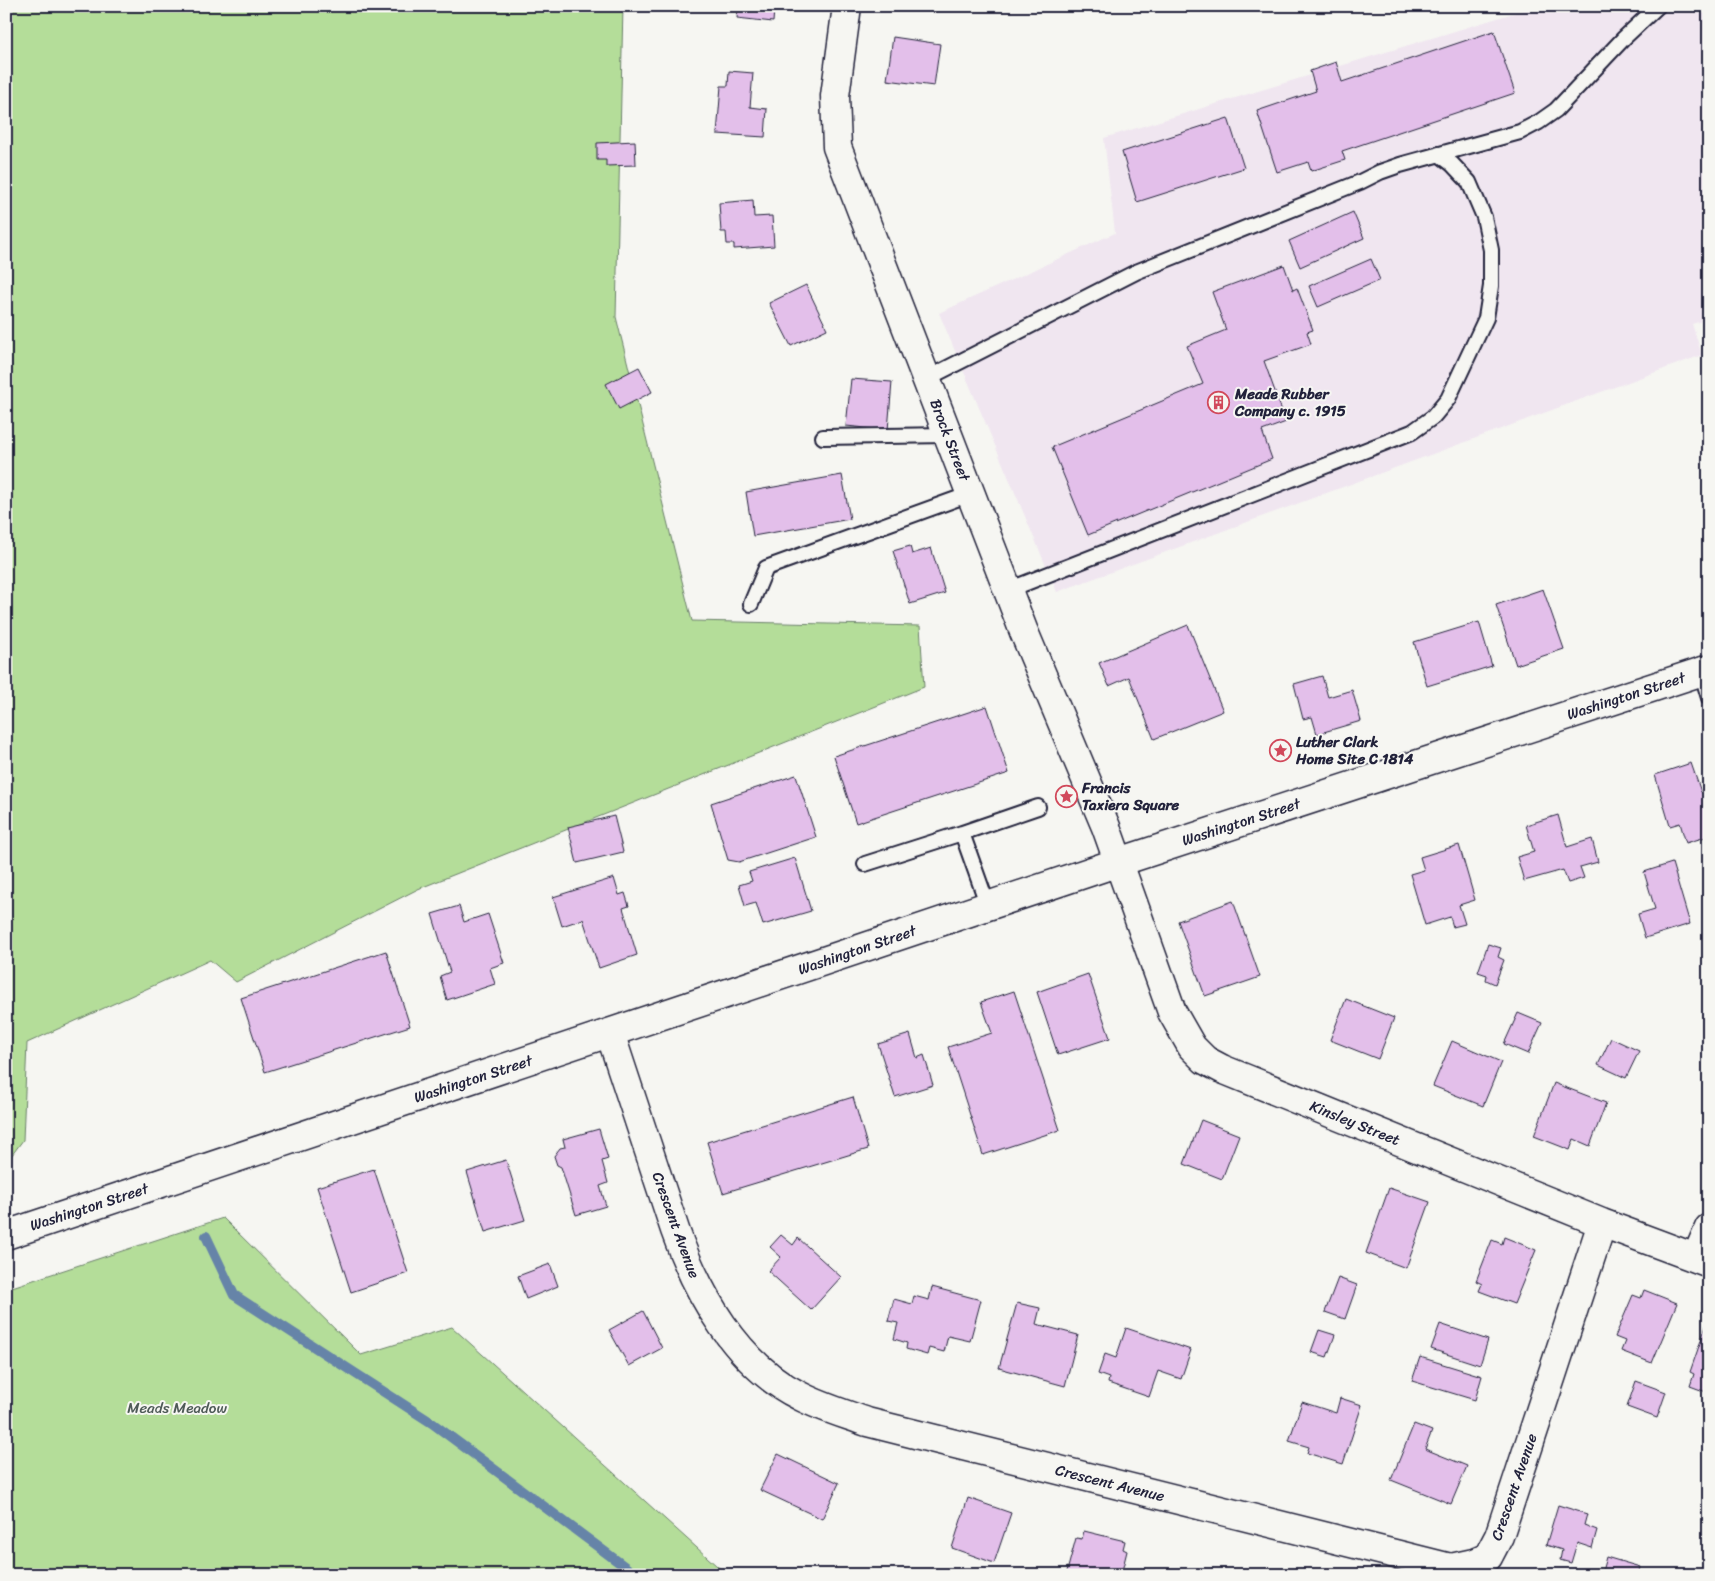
<svg xmlns="http://www.w3.org/2000/svg" width="1715" height="1581" font-family="Sriracha,sans-serif">
<style>
.built{fill:#f0e6f0}
.green{fill:#b4dd99;stroke:#6b806a}
.lines{fill:none;stroke-linecap:round;stroke-linejoin:round}
.stream{stroke:#6684a8;stroke-width:10}
.building{fill:#e3bfea;stroke:#22223b}
.lane-casing{stroke:#22223b;stroke-width:18}
.street-casing{stroke:#22223b;stroke-width:31}
.primary-casing{stroke:#22223b;stroke-width:31}
.lane{stroke:#f6f6f2;stroke-width:14}
.street{stroke:#f6f6f2;stroke-width:28}
.primary{stroke:#f6f6f2;stroke-width:28}
.labels{text-anchor:middle;stroke-width:4;stroke-linejoin:round;paint-order:stroke}
.poi-label{font-size:15px;font-weight:bold;fill:#22223b;stroke:#f6f6f2;text-anchor:start}
.street-label{font-size:15px;fill:#22223b;stroke:#f6f6f2}
.park-label{font-size:15px;fill:#4e5a57;stroke:#f6f6f2}
</style>
<rect width="100%" height="100%" fill="#f6f6f2"/>
<filter id="ink" filterUnits="userSpaceOnUse"><feTurbulence type="fractalNoise" baseFrequency=".02" numOctaves="2"/><feDisplacementMap in="SourceGraphic" scale="10" xChannelSelector="R" yChannelSelector="G"/><feConvolveMatrix kernelMatrix="1 2 1 2 8 2 1 2 1" color-interpolation-filters="sRGB"/></filter>
<g filter="url(#ink)">
<!-- built -->
<path class="built" d="M1537,6H1709V319L1692,324L1702,355L1057,592L939,313L1115,233L1104,138Z"/>
<!-- green -->
<path class="green" d="M6,6H623L616,317L692,621L920,626L924,687L418,889L236,982L210,960L27,1043L23,1140L6,1163Z
M223,1218L361,1355L452,1327L727,1575H6V1289Z"/>
<g class="lines">
<!-- stream -->
<path class="stream" d="M206,1236L234,1295L432,1423L636,1575"/>
</g>
<!-- building -->
<path class="building" d="M729,6H788L787,10L774,9L773,22L737,18L738,8Z
M1494,31L1515,93L1342,151L1345,160L1311,171L1308,162L1277,172L1257,111L1316,91L1310,71L1336,62L1342,82Z
M893,37L940,44L934,86L887,80Z
M729,71L753,73L750,107L767,109L765,137L717,134L721,86H728Z
M1228,118L1244,168L1137,202L1122,152Z
M635,141L636,165L606,166V160H597V143Z
M753,200L754,217L772,216L774,246L734,249V244H727L726,232H721L719,203Z
M1353,212L1364,238L1300,267L1289,241Z
M1371,259L1380,280L1318,307L1309,286Z
M1284,265L1293,290L1297,288L1313,330L1307,332L1311,344L1264,361L1286,422L1262,431L1272,459L1088,535L1052,447L1203,384L1187,346L1226,330L1212,292Z
M806,285L827,329L791,346L769,303Z
M639,367L652,392L619,409L606,384Z
M851,379L892,382L888,430L846,426Z
M842,475L850,519L753,536L746,492Z
M910,546L912,554L931,548L945,593L910,604L893,551Z
M1543,589L1564,649L1516,665L1496,605Z
M1479,622L1492,666L1427,686L1414,642Z
M1188,625L1223,711L1154,739L1129,677L1109,686L1099,663Z
M1322,676L1328,697L1352,690L1361,721L1317,734L1312,717L1303,719L1294,684Z
M987,706L1009,773L856,823L834,756Z
M1691,763L1701,792L1705,794L1709,798V804L1707,807L1709,814V836L1686,843L1680,823L1670,826L1655,775Z
M796,775L816,837L739,862L728,860L711,803Z
M1558,815L1567,847L1592,839L1598,862L1580,867L1584,878L1568,883L1563,870L1524,881L1517,857L1534,852L1526,825Z
M614,816L623,852L577,863L568,827Z
M1459,845L1475,900L1459,905L1465,924L1453,927L1450,917L1425,925L1410,874L1424,870L1420,857Z
M795,858L811,911L763,925L756,903L745,906L739,885L752,881L749,872Z
M1672,863L1690,924L1645,938L1638,914L1655,909L1644,872Z
M614,878L619,895L625,893L629,906L623,908L637,955L599,968L583,919L562,926L553,897Z
M1233,901L1260,977L1205,996L1178,921Z
M459,906L464,922L488,914L504,963L490,968L495,984L447,1000L440,976L450,972L432,914Z
M1488,944L1501,948L1498,957L1504,960L1495,984L1486,980L1487,975L1478,972Z
M386,951L410,1026L265,1072L241,998Z
M1088,974L1110,1038L1058,1055L1037,992Z
M1014,991L1060,1130L983,1155L948,1047L992,1033L981,1002Z
M1346,999L1394,1018L1378,1059L1330,1040Z
M1518,1013L1542,1023L1528,1054L1504,1044Z
M910,1034L917,1058L924,1055L933,1085L895,1097L878,1044Z
M1611,1038L1639,1051L1626,1078L1598,1065Z
M1452,1041L1501,1062L1483,1106L1433,1086Z
M1554,1083L1606,1103L1590,1146L1574,1139L1570,1150L1534,1136Z
M853,1097L868,1149L723,1193L707,1142Z
M1201,1120L1239,1135L1222,1179L1184,1164Z
M599,1129L608,1159L602,1161L608,1183L600,1186L606,1206L576,1215L561,1167L557,1165L554,1156L560,1148L565,1147L563,1139Z
M506,1160L525,1220L485,1232L467,1172Z
M374,1169L408,1273L351,1292L317,1187Z
M1389,1188L1430,1202L1406,1268L1366,1253Z
M781,1235L793,1245L798,1238L841,1277L811,1310L768,1271L781,1257L770,1247Z
M1504,1237L1536,1250L1514,1304L1479,1291L1482,1284L1476,1281L1492,1240L1502,1244Z
M550,1264L558,1286L526,1299L518,1276Z
M1338,1278L1357,1285L1345,1319L1325,1312Z
M932,1287L981,1300L970,1341L948,1336L944,1352L929,1348L927,1355L906,1349L907,1343L894,1339L898,1323L888,1321L894,1299L912,1304L914,1296L929,1300Z
M1644,1290L1677,1303L1652,1363L1621,1351L1625,1341L1615,1337L1633,1295L1641,1298Z
M1017,1303L1040,1308L1036,1324L1078,1335L1065,1386L999,1368Z
M643,1311L662,1348L629,1366L609,1330Z
M1707,1323H1709V1393L1690,1386L1694,1374L1690,1372Z
M1440,1324L1488,1340L1480,1365L1431,1349Z
M1126,1328L1191,1350L1181,1379L1158,1371L1149,1397L1108,1383L1109,1378L1098,1374L1105,1354L1116,1358Z
M1319,1330L1335,1335L1327,1357L1311,1352Z
M1420,1357L1482,1376L1475,1400L1412,1381Z
M1636,1381L1666,1392L1657,1418L1627,1407Z
M1340,1398L1362,1405L1343,1464L1307,1453L1309,1447L1289,1441L1302,1402L1336,1413Z
M1414,1424L1432,1431L1425,1449L1467,1466L1451,1504L1391,1480Z
M778,1454L839,1483L822,1519L760,1490Z
M968,1498L1011,1513L994,1563L952,1548Z
M1558,1505L1587,1514L1584,1525L1597,1530L1592,1548L1577,1543L1571,1563L1560,1560L1562,1550L1546,1545Z
M1084,1531L1125,1541L1123,1549L1127,1551L1121,1575H1066L1076,1538L1082,1539Z
M1606,1557L1640,1567L1638,1575H1601Z"/>
<g class="lines">
<defs>
<path id="lane" d="M926,379L1136,272L1360,182L1380,172L1400,165L1520,132L1539,122L1556,110L1624,38L1658,6
M823,437L948,435
M1008,590L1412,432L1433,417L1448,399L1486,318L1491,286V250L1484,217L1469,182L1452,164L1439,154
M751,604L766,568L970,494
M1701,671L1709,698
M865,864L962,833
M988,906L962,833L1038,807"/>
<path id="street" d="M847,6L835,96L837,147L1024,632L1106,827L1172,1012L1192,1047L1205,1060L1222,1069L1602,1223L1709,1263
M610,1033L675,1230C697,1293 737,1365 800,1396C821,1407 845,1414 867,1422L1451,1568L1474,1563L1488,1557L1499,1536L1602,1223
M1696,1258L1709,1228"/>
<path id="primary" d="M6,1235L1119,862L1709,669"/>
</defs>
<!-- lane casing -->
<use href="#lane" class="lane-casing"/>
<!-- street casing -->
<use href="#street" class="street-casing"/>
<!-- primary casing -->
<use href="#primary" class="primary-casing"/>
<!-- lane -->
<use href="#lane" class="lane"/>
<!-- street -->
<use href="#street" class="street"/>
<!-- primary -->
<use href="#primary" class="primary"/>
</g>
</g>
<!-- icons -->
<defs>
<symbol id="building-ring" viewBox="-11 -11 22 22"><circle r="9.5" fill="#f6f6f2" stroke="#d1495b" stroke-width="1.5"/><path d="M-4-6H4V6H1V3H-1V6H-4ZM-2.5-4.3h1.7v1.8h-1.7ZM.8-4.3h1.7v1.8H.8ZM-2.5-1h1.7V.8h-1.7ZM.8-1h1.7V.8H.8Z" fill="#d1495b"/></symbol>
<symbol id="sight-ring" viewBox="-11 -11 22 22"><circle r="9.5" fill="#f6f6f2" stroke="#d1495b" stroke-width="1.5"/><path d="M0-6L1.8-2.2L6-1.7L2.9 1.2L3.7 5.4L0 3.3L-3.7 5.4L-2.9 1.2L-6-1.7L-1.8-2.2Z" fill="#d1495b"/></symbol>
</defs>
<g fill-rule="evenodd">
<use href="#building-ring" x="1206" y="390" width="25" height="25"/>
<use href="#sight-ring" x="1268" y="738" width="25" height="25"/>
<use href="#sight-ring" x="1054" y="784" width="25" height="25"/>
</g>
<g class="labels">
<!-- poi labels -->
<g class="poi-label">
<text x="1235" y="399">Meade Rubber<tspan x="1235" dy="17">Company c. 1915</tspan></text>
<text x="1296" y="747">Luther Clark<tspan x="1296" dy="17">Home Site C 1814</tspan></text>
<text x="1082" y="793">Francis<tspan x="1082" dy="17">Taxiera Square</tspan></text>
</g>
<!-- street labels -->
<g class="street-label">
<text transform="translate(950 440) rotate(69)" y="5">Brock Street</text>
<text transform="translate(1626 696) rotate(-18)" y="5">Washington Street</text>
<text transform="translate(1241 822) rotate(-18)" y="5">Washington Street</text>
<text transform="translate(857 950) rotate(-19)" y="5">Washington Street</text>
<text transform="translate(473 1079) rotate(-18)" y="5">Washington Street</text>
<text transform="translate(1355 1123) rotate(22)" y="5">Kinsley Street</text>
<text transform="translate(89 1207) rotate(-18)" y="5">Washington Street</text>
<text transform="translate(676 1225) rotate(70)" y="5">Crescent Avenue</text>
<text transform="translate(1110 1483) rotate(14)" y="5">Crescent Avenue</text>
<text transform="translate(1514 1487) rotate(-71)" y="5">Crescent Avenue</text>
</g>
<!-- park labels -->
<g class="park-label">
<text x="177" y="1413">Meads Meadow</text>
</g>
</g>
<!-- margin -->
<rect width="1715" height="1581" fill="none" stroke="#f6f6f2" stroke-width="25"/>
<rect x="12" y="12" width="1690" height="1556" fill="none" stroke="#22223b" stroke-width="2" filter="url(#ink)"/>
</svg>
